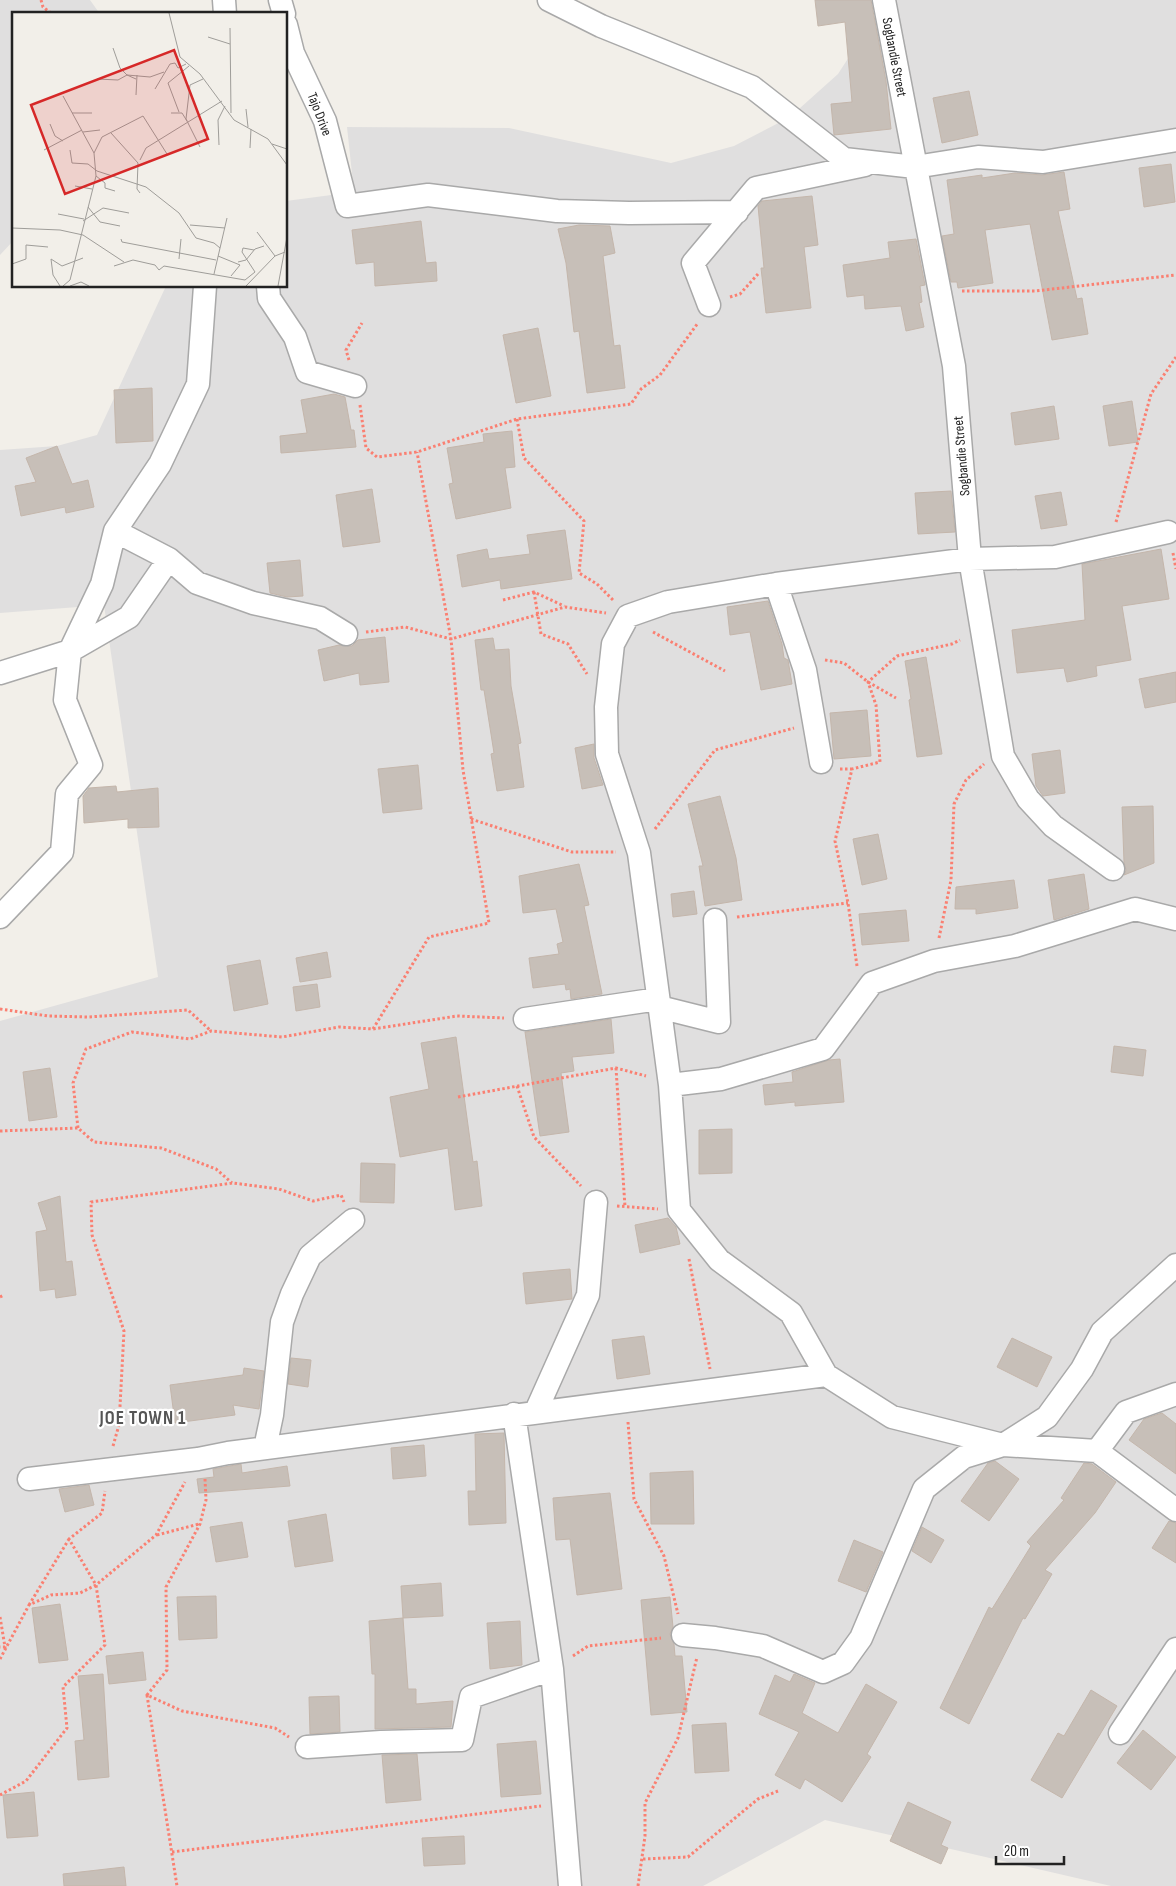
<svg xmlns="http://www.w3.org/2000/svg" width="1176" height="1886" font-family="'Sofia Sans Condensed',sans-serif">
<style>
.residential{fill:#e0dfdf}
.building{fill:#c7bfb8;stroke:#c4b6ab}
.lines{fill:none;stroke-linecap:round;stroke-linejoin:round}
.street-casing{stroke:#a9a9a9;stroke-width:25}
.path{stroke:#fa8072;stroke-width:3;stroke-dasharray:2.5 2.5;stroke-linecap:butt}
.street{stroke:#fff;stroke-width:22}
.labels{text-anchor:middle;stroke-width:4.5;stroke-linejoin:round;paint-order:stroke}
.street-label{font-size:14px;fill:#222;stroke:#fff}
.district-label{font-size:19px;font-weight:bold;letter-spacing:1px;fill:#555;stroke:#fff}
.inset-road{fill:none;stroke:#9f9d99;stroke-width:1}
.view{fill:#d62828;fill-opacity:0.15;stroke:#d62828;stroke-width:2.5}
.inset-edge{fill:none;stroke:#222;stroke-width:2.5}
</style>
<rect width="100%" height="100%" fill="#f2efe9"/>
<!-- residential -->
<path class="residential" d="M0,0H90L100,14H14V240L0,255Z
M882,0H1176V1886H1111L825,1820L703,1886H0V1021L158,977L104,605L0,613V450L57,446L97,435L166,286H286V201L354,192L347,127L509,128L671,163L734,146L790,117L838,74L876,15Z"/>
<!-- building -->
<path class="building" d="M815,0H871L886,81L891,129L834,135L831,104L852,102L845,22L818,26Z
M969,91L978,135L942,143L933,98Z
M1171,164L1175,202L1144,207L1139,168Z
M1064,172L1070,209L1058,211L1077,299L1082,298L1088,334L1052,340L1030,224L985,230L993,283L958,288L957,282H951L942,236L954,234L947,180L982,175V178L1015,173L1042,175Z
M812,196L818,245L804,247L811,308L766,313L761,268H764L758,206L762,201Z
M421,221L426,263L436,262L437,281L375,286L374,262L356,264L352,230Z
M579,225L610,226L615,253L603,256L614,346L620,345L625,388L587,393L579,331L574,332L566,263L558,229Z
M916,239L925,285L920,286L922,302L919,303L924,327L906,331L901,306L865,309L864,295L847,297L843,265L890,258L888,242Z
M538,328L551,396L516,403L503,335Z
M152,388L153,441L116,443L114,390Z
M334,394L345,397L351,430H354L356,447L281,453L280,436L307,433L301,400Z
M1132,401L1138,442L1109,446L1103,406Z
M1054,406L1059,439L1015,445L1011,413Z
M512,431L515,467L505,468L511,508L456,519L449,484L453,483L447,448L484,442L483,434Z
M57,446L72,484L88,480L94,507L66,513L65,507L21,516L15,486L36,482L26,458Z
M372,489L380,542L343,547L336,495Z
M951,491L955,532L918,534L915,493Z
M1061,492L1067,525L1041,529L1035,496Z
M565,530L572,579L501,589L500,580L462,587L457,555L487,549L489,559L530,554L527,535Z
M1161,549L1169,599L1122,606L1131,660L1096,666L1097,676L1067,682L1064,668L1017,673L1012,630L1085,620L1082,564Z
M300,560L303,596L287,597L270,593L267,563Z
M768,601L782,644L784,658L788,660L792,684L761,690L750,632L730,635L727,607Z
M385,637L389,682L360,685L359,673L324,681L318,650L339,645L352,646L358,640Z
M493,638L495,650L509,649L511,686L521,743L518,744L524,787L497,791L491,754L494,753L484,690H481L475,640Z
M926,657L942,754L917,757L909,700L911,699L905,661Z
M1176,672V702L1145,708L1139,679Z
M867,710L871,756L834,759L830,713Z
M594,744V758L603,785L582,789L575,748Z
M1060,750L1065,793L1043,796L1036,786L1032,754Z
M418,765L422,809L383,813L378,769Z
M116,786L117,792L158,788L159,827L128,828V819L84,823L83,796L89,788Z
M720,796L736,858L742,900L705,906L699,866H703L688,804Z
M1153,806L1154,863L1124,875L1126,870L1124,862L1122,807Z
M878,834L887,879L862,885L853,839Z
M579,864L589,905L584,906L602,994L571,999L570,989L566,990L565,984L533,988L529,958L559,954L557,944L563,942L556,909L523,913L519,876Z
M1084,874L1089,909L1054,920L1048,880Z
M1014,880L1018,908L976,914V909H955L956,887Z
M694,891L697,914L673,917L671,894Z
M906,910L909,941L862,945L859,914Z
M327,952L331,977L300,982L296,958Z
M260,960L268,1004L234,1011L227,966Z
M317,984L320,1007L296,1011L293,987Z
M611,1019L614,1053L572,1057L574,1071L561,1073L569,1132L540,1136L525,1032Z
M456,1037L473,1162L477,1161L482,1206L455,1210L448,1148L400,1157L390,1097L429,1089L421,1043Z
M1114,1046L1146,1050L1143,1076L1111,1072Z
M840,1059L844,1102L795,1106V1102L765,1105L763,1085L793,1082L792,1072L829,1060Z
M50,1068L57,1117L29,1121L23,1072Z
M732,1129V1173L699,1174V1130Z
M361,1163L395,1164L394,1203L360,1202Z
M60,1196L66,1262L72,1261L76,1295L56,1298L55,1289L40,1291L36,1232L47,1230L38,1203Z
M668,1218L676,1227L680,1244L640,1253L635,1225Z
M570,1269L572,1299L526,1304L523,1273Z
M644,1336L650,1374L617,1379L612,1340Z
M1012,1338L1052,1357L1037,1387L997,1367Z
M291,1358L311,1360L308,1387L288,1384Z
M244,1368L264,1371L259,1409L233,1405L235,1415L175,1423L170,1385L243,1375Z
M1162,1413L1176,1424V1474L1129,1440L1144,1419Z
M504,1433L506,1523L469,1525L468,1491H476L475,1434Z
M424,1445L426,1476L393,1479L391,1448Z
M995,1461L1019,1479L989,1521L961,1501L988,1463Z
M1084,1463L1092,1464L1116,1482L1095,1513L1045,1570L1052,1574L1025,1619L1023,1618L969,1724L940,1708L989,1607L992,1609L1031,1546L1027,1542L1064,1500L1061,1498Z
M241,1464L242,1473L287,1466L290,1486L199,1493L197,1479L214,1477L213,1469Z
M693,1471L694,1524H651L650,1473Z
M89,1485L94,1505L65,1512L59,1489Z
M610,1493L622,1589L577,1595L570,1539L556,1540L553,1498Z
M326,1514L333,1561L295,1567L288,1521Z
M1169,1521L1176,1523V1563L1152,1548Z
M242,1522L248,1557L216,1562L210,1527Z
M922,1527L944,1540L931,1563L912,1551Z
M854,1540L883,1552L866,1592L838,1581Z
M441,1583L443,1616L403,1618L401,1586Z
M216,1596L217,1638L179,1640L177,1597Z
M670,1597L673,1627L670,1634L674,1644L675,1656H682L687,1712L651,1715L641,1600Z
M60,1604L68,1660L39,1663L32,1608Z
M403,1618L408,1689H416V1704L453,1701L451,1727L375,1729V1674H372L369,1621Z
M520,1621L522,1665L490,1669L487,1623Z
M143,1652L146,1680L109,1684L106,1656Z
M103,1674L109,1777L78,1780L75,1741L84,1740L78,1676Z
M794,1674L815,1683L802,1713L838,1733L866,1684L897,1702L867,1754L871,1757L842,1802L805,1779L800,1789L775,1775L799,1732L759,1714L775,1675L790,1682Z
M1091,1690L1117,1706L1062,1798L1031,1780L1058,1733L1064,1736Z
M339,1696L340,1732L310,1734L309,1697Z
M726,1723L729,1771L695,1773L692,1725Z
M1143,1730L1176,1757L1151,1790L1117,1763Z
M536,1741L541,1794L501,1797L497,1744Z
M417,1754L421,1800L386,1803L382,1755Z
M34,1792L38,1836L7,1838L3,1795Z
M908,1802L951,1822L941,1845L948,1848L941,1864L890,1841Z
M464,1836L465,1864L424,1866L422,1838Z
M124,1867L126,1886H64L63,1874Z"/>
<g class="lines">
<defs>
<path id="street" d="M224,0L225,14
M280,0L284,14
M549,0L601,26L752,87L844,159L915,167L978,157L1043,162L1176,140
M884,0L954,366L970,559L1003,756L1028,799L1053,826L1113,869
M286,25L293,53L325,121L347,206L428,195L557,211L629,213L737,212
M268,286L269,298L295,337L307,372L355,386
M709,305L693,263L756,188L865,165
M115,531L169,559L197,583L253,603L320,618L346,634
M776,584L805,670L821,762
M0,673L70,651L102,584L115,531L160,464L198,384L205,286
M0,917L62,852L67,794L91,765L65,700L70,651L129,617L169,559
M659,1007L719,1022L715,920
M525,1019L658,999
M670,1085L721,1079L823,1049L872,983L934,961L1015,946L1135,909L1176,919
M826,1375L791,1313L719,1260L679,1210L670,1085L639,853L607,754L606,707L613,644L628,616L668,602L776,584L970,559L1055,557L1168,532
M536,1411L588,1295L596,1202
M514,1414L552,1669L570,1886
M265,1448L272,1415L282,1322L292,1294L310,1256L353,1220
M1097,1451L1126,1412L1176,1394
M29,1479L198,1459L228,1453L826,1375L892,1417L1003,1445L1097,1451L1176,1510
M683,1635L715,1638L763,1646L823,1672L843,1663L861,1638L924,1489L964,1457L1003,1445L1047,1417L1082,1369L1102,1332L1176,1265
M1120,1733L1176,1649
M307,1747L381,1742L462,1740L471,1697L552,1669"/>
</defs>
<!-- street casing -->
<use href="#street" class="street-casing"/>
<!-- path -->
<path class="path" d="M41,0L43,7L52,14
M962,291H1035L1176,275
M730,297L740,294L758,274
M349,360L346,350L362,323
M360,405L366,448L377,457L417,452L517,419L631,404L641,389L660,375L698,323
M517,419L524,458L584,521L579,573L597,584L613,600
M1116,522L1151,394L1176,357
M1173,553L1176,569
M534,592L541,634L568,644L587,674
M503,600L534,592L564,606
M366,632L405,627L451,639L565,607L606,613
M653,632L725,671
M825,660L844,663L868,682L896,698
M840,769H852
M471,819L572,852H616
M655,829L715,750L794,728
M737,917L848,903
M939,938L951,880L954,804L966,780L984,764
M857,966L848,903L835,841L852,769L880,762L876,705L868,682L897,656L952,644L960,640
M0,1009L48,1016L89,1017L188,1010L211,1031
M373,1029L429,937L489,923L463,770L451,639L417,452
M616,1068L625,1207
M517,1086L534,1137L581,1186
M458,1097L616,1068L646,1076
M78,1128L73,1083L86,1049L132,1032L190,1039L211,1031L282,1037L339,1027L373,1029L457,1016L504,1018
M0,1131L78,1128L94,1142L161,1148L216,1169L232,1183
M617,1206L658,1209
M689,1259L710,1369
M0,1297L4,1295
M628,1422L634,1499L664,1556L678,1614
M113,1446L119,1425L124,1331L92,1235L91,1202L233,1183L279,1189L313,1201L341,1195L344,1202
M205,1479L206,1500L200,1524L166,1587L167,1670L147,1695L182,1711L275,1728L289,1737
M157,1535L199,1524
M29,1605L69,1539
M0,1617L5,1647H0
M573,1656L588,1646L661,1638
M0,1659L29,1605L51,1595L80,1593L96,1585L156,1535L185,1482
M147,1695L177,1886
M0,1795L26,1781L67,1728L63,1687L105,1645L96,1585L69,1539L102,1513L105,1491
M172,1852L541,1806
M643,1859L688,1857L758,1799L778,1791
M638,1886L645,1836V1803L678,1738L697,1657"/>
<!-- street -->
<use href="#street" class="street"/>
</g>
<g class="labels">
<!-- street labels -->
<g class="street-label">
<text transform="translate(895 57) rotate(79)" y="5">Sogbandie Street</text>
<text transform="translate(320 114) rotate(69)" y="5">Tajo Drive</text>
<text transform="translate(961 456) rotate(-95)" y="5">Sogbandie Street</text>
</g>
<!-- district labels -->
<g class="district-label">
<text x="143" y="1424">JOE TOWN 1</text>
</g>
</g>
<!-- overview -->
<g transform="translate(12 12)">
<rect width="275" height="275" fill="#f2efe9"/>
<path class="inset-road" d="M157,1L168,45L188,62L222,108L256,127L275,153M218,16L219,101M196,25L218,32M101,36L108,56L115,63L138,65L152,60M85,67L106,68L115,63L124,67M143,77L158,52L163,51L166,56L174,52M124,83L125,63M51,84L82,141L84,164L58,268L51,274M234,97L236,115M167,100L156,71L177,54M60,101H80M159,101H170L175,109M38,112L43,124L51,129M71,120L88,118M99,121L126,151L125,177L128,181M260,132L275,137M207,133L206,108L213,94M188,135L174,107L178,73L191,67M238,136L239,117M32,138L70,118M58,138L60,151L76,152L85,159L134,175L167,201L184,226L202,231L208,236M82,141L90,125L131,104L155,142M128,148L134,136L210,89M84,164L93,171V176L103,179M63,174L80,177M76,195L88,210L108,214M46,202L72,207M71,209L91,196L117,201M178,213L213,216M0,216L48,218L71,223L112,250M245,220L263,244M109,227L110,230L204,248M206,244L228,253L219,264M167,247L169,227M226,250L234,248L243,237L252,234M0,252L14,247V233L36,235M102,254L121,248L143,253L147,258L152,254L233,268L243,260L230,240L231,236L242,238M202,262L215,206M48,274L41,263L39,247L50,254L71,246M58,274L69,270L77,274M234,274L263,244L273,240M266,274L275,225"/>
<path class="view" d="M162,38L196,127L53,182L19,93Z"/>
<rect width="275" height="275" class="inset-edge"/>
</g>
<!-- scale -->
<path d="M996 1856v8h68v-8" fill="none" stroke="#222222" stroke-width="2.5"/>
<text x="1004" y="1856" font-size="15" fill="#222222" stroke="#ffffff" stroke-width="4" paint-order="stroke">20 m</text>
</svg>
